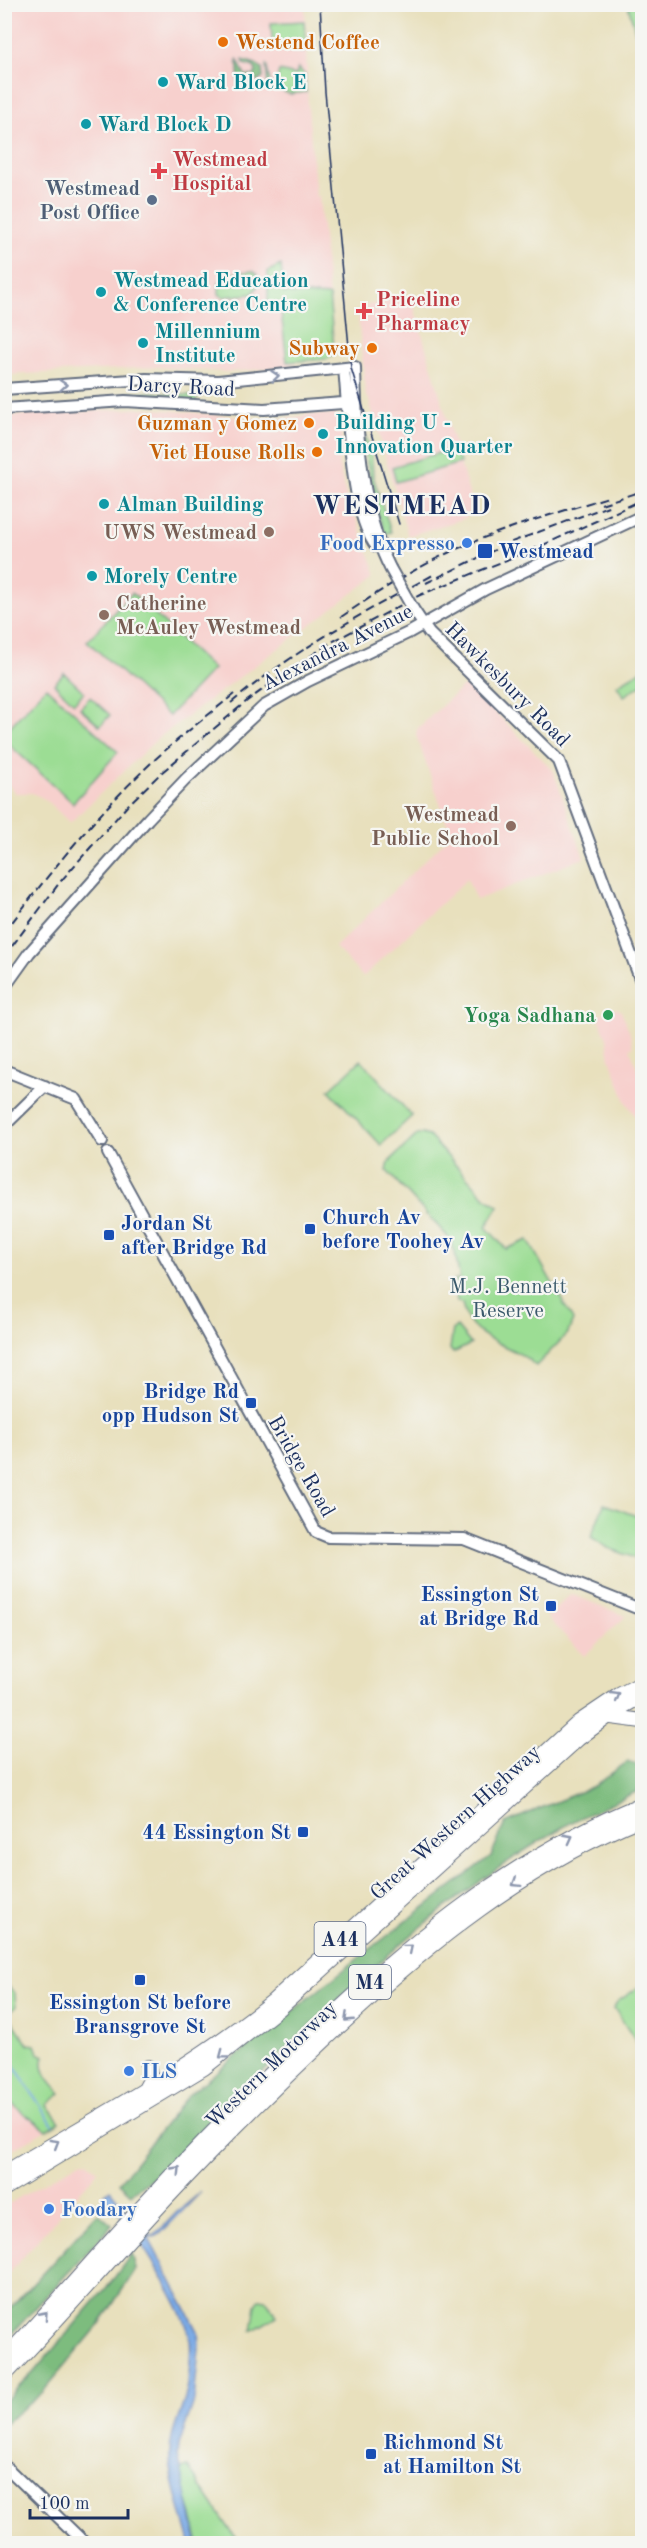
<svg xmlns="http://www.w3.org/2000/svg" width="647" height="2548" font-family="'Old Standard TT',serif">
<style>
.built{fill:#f7d0cd}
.green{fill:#9cdd94;stroke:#5c8679;stroke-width:1.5}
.forest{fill:#7dbc7e;stroke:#4c766e;stroke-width:1.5}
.water{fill:#7baae5;stroke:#4b6ca2;stroke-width:1.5}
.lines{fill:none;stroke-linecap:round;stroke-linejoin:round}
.stream{stroke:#7baae5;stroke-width:2}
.secondary-casing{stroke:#636d7f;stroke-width:14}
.highway-casing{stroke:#636d7f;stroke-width:16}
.secondary{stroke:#fff;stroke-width:10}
.highway{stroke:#fff;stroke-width:14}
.tram{stroke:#1b2f5e;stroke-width:1.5}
.rail{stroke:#1b2f5e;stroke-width:2;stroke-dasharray:9 4.5;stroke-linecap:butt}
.secondary-bridge-casing{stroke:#636d7f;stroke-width:14;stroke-linecap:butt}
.secondary-bridge{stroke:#fff;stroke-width:10}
.oneway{stroke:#8d97ae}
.food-dot{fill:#e8710a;stroke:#f6f6f2;stroke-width:2}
.culture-dot{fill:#0f9aa8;stroke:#f6f6f2;stroke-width:2}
.health-dot{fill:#e0444e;stroke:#f6f6f2;stroke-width:2}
.service-dot{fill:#5c6f8a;stroke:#f6f6f2;stroke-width:2}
.education-dot{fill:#8d6e63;stroke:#f6f6f2;stroke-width:2}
.shop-dot{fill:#3f7fe0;stroke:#f6f6f2;stroke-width:2}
.transit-dot{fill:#1a4fb4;stroke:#f6f6f2;stroke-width:2}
.leisure-dot{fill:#2e9e5b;stroke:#f6f6f2;stroke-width:2}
.labels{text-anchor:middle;stroke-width:4.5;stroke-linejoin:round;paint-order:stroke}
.shield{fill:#f6f6f2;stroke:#5d6b8a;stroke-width:1.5}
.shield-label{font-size:20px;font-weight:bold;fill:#1b2f5e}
.food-label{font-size:21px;font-weight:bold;fill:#c56008;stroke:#f6f6f2;text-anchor:end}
.culture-label{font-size:21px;font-weight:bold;fill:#0d838f;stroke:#f6f6f2;text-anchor:start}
.health-label{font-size:21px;font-weight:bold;fill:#be3a42;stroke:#f6f6f2;text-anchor:start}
.service-label{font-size:21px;font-weight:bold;fill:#4e5e75;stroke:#f6f6f2;text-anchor:end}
.street-label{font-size:21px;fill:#1b2f5e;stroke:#f6f6f2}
.education-label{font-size:21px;font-weight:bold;fill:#785e54;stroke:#f6f6f2;text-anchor:end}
.shop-label{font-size:21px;font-weight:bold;fill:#366cbe;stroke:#f6f6f2;text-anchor:start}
.transit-label{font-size:21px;font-weight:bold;fill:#164399;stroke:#f6f6f2;text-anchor:start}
.leisure-label{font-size:21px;font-weight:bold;fill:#27864d;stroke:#f6f6f2;text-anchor:end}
.park-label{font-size:21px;fill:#3b5a6c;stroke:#f6f6f2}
.district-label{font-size:27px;font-weight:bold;letter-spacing:1.5px;fill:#1b2f5e;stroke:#f6f6f2}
</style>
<rect width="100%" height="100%" fill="#f6f6f2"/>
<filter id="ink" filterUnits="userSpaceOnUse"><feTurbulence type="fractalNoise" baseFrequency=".0167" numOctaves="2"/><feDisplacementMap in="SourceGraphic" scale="12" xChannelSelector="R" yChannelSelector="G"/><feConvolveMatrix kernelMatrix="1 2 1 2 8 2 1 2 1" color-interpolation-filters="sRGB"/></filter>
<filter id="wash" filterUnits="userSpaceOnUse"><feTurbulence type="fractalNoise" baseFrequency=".008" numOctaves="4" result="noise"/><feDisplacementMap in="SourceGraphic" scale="24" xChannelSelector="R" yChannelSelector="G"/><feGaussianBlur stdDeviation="1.35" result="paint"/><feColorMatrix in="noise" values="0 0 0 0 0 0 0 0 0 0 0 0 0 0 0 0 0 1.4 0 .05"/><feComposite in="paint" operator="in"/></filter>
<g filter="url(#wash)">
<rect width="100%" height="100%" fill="#e8e0bd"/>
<!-- built -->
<path class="built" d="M5,5H305L308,107L316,196H319L334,348L328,359L299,362L285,367L228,372L158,367L5,375Z
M400,297L408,299L414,307L472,503L466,518L408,536L368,397H366L358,314L361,307Z
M146,408L268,420L292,418L310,414H335L340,422L343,451L338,462L348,504L352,507L377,575L157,739L70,823L45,799L32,793H15L5,780V416Z
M469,686L553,770L584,858L476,900L467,879L363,977L335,947L447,839L450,832L416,735L417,729L462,687Z
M616,1008L621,1011L629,1030L633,1047L630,1048L642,1083L641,1130L638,1120L626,1102L610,1059L607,1039L598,1015Z
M571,1594L626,1616L584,1656L547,1617Z
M4,2096L8,2101L33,2117L46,2130L5,2154Z
M83,2160L88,2161L98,2171L5,2278V2206Z"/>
<!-- green -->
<path class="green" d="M628,5H642V56Z
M304,21L306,47L303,52L286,50L272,40L271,23Z
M266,64L271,86H275L279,71L296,75L298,68L305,75L306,92L289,94L278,89H268Z
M281,265L284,293L329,296L334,348L333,355L328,359L287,362L280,303L268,304V271Z
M253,271L257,274V288L252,294L223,297L219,294V283L226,274Z
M151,392L197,396L196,403L138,397L125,393Z
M366,437L372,457L373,476L391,532L385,534L376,508L363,442Z
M456,448L460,463L396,482L392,467Z
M132,593L213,669L169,716L87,641Z
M642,670V684L624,696L617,685Z
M64,673L84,692L74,703L54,684Z
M46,687L118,752L73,803L5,741V732Z
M90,697L110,715L100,726L80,708Z
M361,1060L412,1116L381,1145L329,1090Z
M422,1134L429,1136L486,1198L499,1206L486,1227L506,1249L528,1240L573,1320L568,1333L536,1366C511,1341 469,1344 462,1303L457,1302L455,1279L460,1280L455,1252L448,1237L387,1171L389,1162L417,1135Z
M457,1327L471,1344L453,1353L450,1349L453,1329Z
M604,1504L642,1518V1539L635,1558L608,1548L591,1537Z
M4,1983L15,1993L16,2007L7,2013L28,2044L35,2045L38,2053L44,2056C39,2071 51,2083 61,2093L47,2105L60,2122L46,2130C34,2119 11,2107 5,2096Z
M642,1985V2051L614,2008L617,2002Z
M260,2299L266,2300L277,2316L252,2331L256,2305Z
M188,2467L239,2543H199L180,2470Z"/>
<!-- forest -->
<path class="forest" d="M237,59L245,75L254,76L256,71L254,67L244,64L243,60L256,64L262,69L263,78L259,81L239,82Z
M627,1762L642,1766V1789C617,1801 590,1812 565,1826C470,1880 388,1953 309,2027C250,2083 197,2146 131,2194L119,2183L187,2096L356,1960L491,1856L505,1823L594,1786Z
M98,2213L112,2225L5,2341V2314Z
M132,2253L136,2269L99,2325L42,2393L5,2423V2400L33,2373L112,2281Z"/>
<!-- water -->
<path class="water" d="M110,2190L146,2234L154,2236L177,2212L201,2192L160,2234L154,2238L148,2237L198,2331L199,2349L194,2401L179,2445L178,2455L197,2543H190C184,2519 171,2483 170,2459C168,2433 185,2409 188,2384C189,2368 193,2350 189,2334C183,2306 126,2213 102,2197Z"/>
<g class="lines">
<!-- stream -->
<path class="stream" d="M4,2050L53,2125"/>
</g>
</g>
<g filter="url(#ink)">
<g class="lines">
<defs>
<path id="secondary" d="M344,369C349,414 349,511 376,546
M4,389L146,379L218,381L355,367C356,429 362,514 390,568
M4,409L125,401L264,409L356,402
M413,609L429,633L559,761L642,984
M4,988L29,953L148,819L186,779L264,706L308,681L410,632L486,589L642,516
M4,1070L76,1099L102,1141
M4,1126L45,1086
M108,1153L316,1532L328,1537L464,1539L642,1610
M4,2465L86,2544"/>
<path id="highway" d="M604,1716L642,1721
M145,2089L151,2078L148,2067
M4,2173C96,2118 190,2068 273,2001L579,1722L619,1695L642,1683
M4,2189L204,2068L279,2009L578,1739L617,1710L642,1696
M4,2358C51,2310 93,2259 139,2210C206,2137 276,2066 350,1999C440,1918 529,1850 642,1804
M4,2376C60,2318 112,2257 167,2198C222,2139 279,2083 338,2028C430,1942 525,1866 642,1818"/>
</defs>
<!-- secondary casing -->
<use href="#secondary" class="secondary-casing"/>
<!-- highway casing -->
<use href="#highway" class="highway-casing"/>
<!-- secondary -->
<use href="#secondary" class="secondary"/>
<!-- highway -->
<use href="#highway" class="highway"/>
<!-- tram -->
<path class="tram" d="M320,4L325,92L351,368L399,524"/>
<!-- rail -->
<path class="rail" d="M601,504L642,491
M426,583L509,543L611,505
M341,617C375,594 410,571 448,553C499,529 554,514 608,497
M231,703C292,652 362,613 433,575
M4,933C49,873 96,815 150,764C177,739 206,717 234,694
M4,957L60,882L128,805L161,773L247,701L287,672L330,643L420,595L541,546L642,500"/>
<defs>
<path id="secondary-bridge" d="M390,568L413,609"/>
</defs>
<!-- secondary-bridge casing -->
<use href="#secondary-bridge" class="secondary-bridge-casing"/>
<!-- secondary-bridge -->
<use href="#secondary-bridge" class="secondary-bridge"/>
</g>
<!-- one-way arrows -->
<defs><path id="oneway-chevron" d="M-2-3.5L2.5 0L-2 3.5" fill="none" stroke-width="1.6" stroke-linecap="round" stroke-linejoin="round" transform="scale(1.5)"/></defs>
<g class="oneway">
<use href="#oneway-chevron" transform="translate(275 376) rotate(-6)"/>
<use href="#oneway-chevron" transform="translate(63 385) rotate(-4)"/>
<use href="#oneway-chevron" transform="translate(616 1696) rotate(-30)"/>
<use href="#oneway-chevron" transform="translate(569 1838) rotate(-28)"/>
<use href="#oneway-chevron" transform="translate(516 1883) rotate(148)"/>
<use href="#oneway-chevron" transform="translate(409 1948) rotate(-40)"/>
<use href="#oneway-chevron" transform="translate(348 2018) rotate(137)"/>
<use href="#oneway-chevron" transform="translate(223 2055) rotate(143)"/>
<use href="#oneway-chevron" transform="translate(55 2143) rotate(-31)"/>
<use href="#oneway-chevron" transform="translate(177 2170) rotate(-46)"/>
<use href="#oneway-chevron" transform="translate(44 2315) rotate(-48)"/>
</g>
</g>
<!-- markers -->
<g class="food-dot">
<circle cx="223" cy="42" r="6"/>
<circle cx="372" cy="348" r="6"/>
<circle cx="309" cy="423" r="6"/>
<circle cx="317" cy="452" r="6"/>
</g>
<g class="culture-dot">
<circle cx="163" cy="82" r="6"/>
<circle cx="86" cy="124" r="6"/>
<circle cx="101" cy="292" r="6"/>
<circle cx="143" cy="343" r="6"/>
<circle cx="323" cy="434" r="6"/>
<circle cx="104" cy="504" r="6"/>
<circle cx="92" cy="576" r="6"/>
</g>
<g class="health-dot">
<path d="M156 162h6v6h6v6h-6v6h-6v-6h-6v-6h6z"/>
<path d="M361 302h6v6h6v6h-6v6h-6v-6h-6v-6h6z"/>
</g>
<circle class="service-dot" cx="152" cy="200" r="6"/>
<g class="education-dot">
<circle cx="269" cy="532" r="6"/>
<circle cx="104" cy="615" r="6"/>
<circle cx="511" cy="826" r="6"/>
</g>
<g class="shop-dot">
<circle cx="467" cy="543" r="6"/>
<circle cx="129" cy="2071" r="6"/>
<circle cx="49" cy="2209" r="6"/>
</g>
<g class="transit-dot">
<rect x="477" y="543" width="16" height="16" rx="3"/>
<rect x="304" y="1223" width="12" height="12" rx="3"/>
<rect x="103" y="1229" width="12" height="12" rx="3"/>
<rect x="245" y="1397" width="12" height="12" rx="3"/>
<rect x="545" y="1600" width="12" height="12" rx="3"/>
<rect x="297" y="1826" width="12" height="12" rx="3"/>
<rect x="134" y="1974" width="12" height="12" rx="3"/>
<rect x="365" y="2448" width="12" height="12" rx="3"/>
</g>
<circle class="leisure-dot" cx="608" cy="1015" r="6"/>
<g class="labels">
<!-- shield labels -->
<g class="shield">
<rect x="314.5" y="1922" width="51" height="34" rx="4.5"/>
<rect x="349" y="1965" width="42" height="34" rx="4.5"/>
</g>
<g class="shield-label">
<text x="340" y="1946">A44</text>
<text x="370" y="1989">M4</text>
</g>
<!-- food labels -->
<g class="food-label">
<text x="235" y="49" text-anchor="start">Westend Coffee</text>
<text x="360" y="355">Subway</text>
<text x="297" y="430">Guzman y Gomez</text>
<text x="305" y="459">Viet House Rolls</text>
</g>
<!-- culture labels -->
<g class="culture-label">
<text x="175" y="89">Ward Block E</text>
<text x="98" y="131">Ward Block D</text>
<text x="113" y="287">Westmead Education<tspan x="113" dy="24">&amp; Conference Centre</tspan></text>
<text x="155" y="338">Millennium<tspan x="155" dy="24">Institute</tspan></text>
<text x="335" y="429">Building U -<tspan x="335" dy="24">Innovation Quarter</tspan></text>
<text x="116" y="511">Alman Building</text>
<text x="104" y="583">Morely Centre</text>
</g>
<!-- health labels -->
<g class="health-label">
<text x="172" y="166">Westmead<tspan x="172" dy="24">Hospital</tspan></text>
<text x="376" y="306">Priceline<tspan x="376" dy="24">Pharmacy</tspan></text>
</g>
<!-- service labels -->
<g class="service-label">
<text x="140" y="195">Westmead<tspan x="140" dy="24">Post Office</tspan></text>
</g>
<!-- street labels -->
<g class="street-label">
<text transform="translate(181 386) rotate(3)" y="7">Darcy Road</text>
<text transform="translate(337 647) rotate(-27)" y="7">Alexandra Avenue</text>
<text transform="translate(508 684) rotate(45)" y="7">Hawkesbury Road</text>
<text transform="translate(302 1466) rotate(60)" y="7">Bridge Road</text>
<text transform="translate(455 1822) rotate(-42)" y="7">Great Western Highway</text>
<text transform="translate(271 2064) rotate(-44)" y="7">Western Motorway</text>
</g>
<!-- education labels -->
<g class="education-label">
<text x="257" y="539">UWS Westmead</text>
<text x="116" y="610" text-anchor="start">Catherine<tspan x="116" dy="24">McAuley Westmead</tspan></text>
<text x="499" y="821">Westmead<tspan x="499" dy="24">Public School</tspan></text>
</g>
<!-- shop labels -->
<g class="shop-label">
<text x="455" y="550" text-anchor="end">Food Expresso</text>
<text x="141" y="2078">ILS</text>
<text x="61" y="2216">Foodary</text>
</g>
<!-- transit labels -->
<g class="transit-label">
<text x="498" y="558">Westmead</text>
<text x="322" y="1224">Church Av<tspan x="322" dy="24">before Toohey Av</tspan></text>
<text x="121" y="1230">Jordan St<tspan x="121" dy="24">after Bridge Rd</tspan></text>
<text x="239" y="1398" text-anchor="end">Bridge Rd<tspan x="239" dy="24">opp Hudson St</tspan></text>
<text x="539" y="1601" text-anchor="end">Essington St<tspan x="539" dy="24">at Bridge Rd</tspan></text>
<text x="291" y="1839" text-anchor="end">44 Essington St</text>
<text x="140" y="2009" text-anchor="middle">Essington St before<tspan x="140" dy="24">Bransgrove St</tspan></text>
<text x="383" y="2449">Richmond St<tspan x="383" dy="24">at Hamilton St</tspan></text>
</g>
<!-- leisure labels -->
<g class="leisure-label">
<text x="596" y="1022">Yoga Sadhana</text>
</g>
<!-- park labels -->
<g class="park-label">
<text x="508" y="1293">M.J. Bennett<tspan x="508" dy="24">Reserve</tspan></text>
</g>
<!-- district labels -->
<g class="district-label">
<text x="402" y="514">WESTMEAD</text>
</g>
</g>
<!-- margin -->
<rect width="647" height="2548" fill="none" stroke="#f6f6f2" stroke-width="24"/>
<!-- scale -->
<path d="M30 2509v9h98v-9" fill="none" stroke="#1b2f5e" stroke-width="3"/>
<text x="39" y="2509" font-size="18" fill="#1b2f5e" stroke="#f6f6f2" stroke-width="4.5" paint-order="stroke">100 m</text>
</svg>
